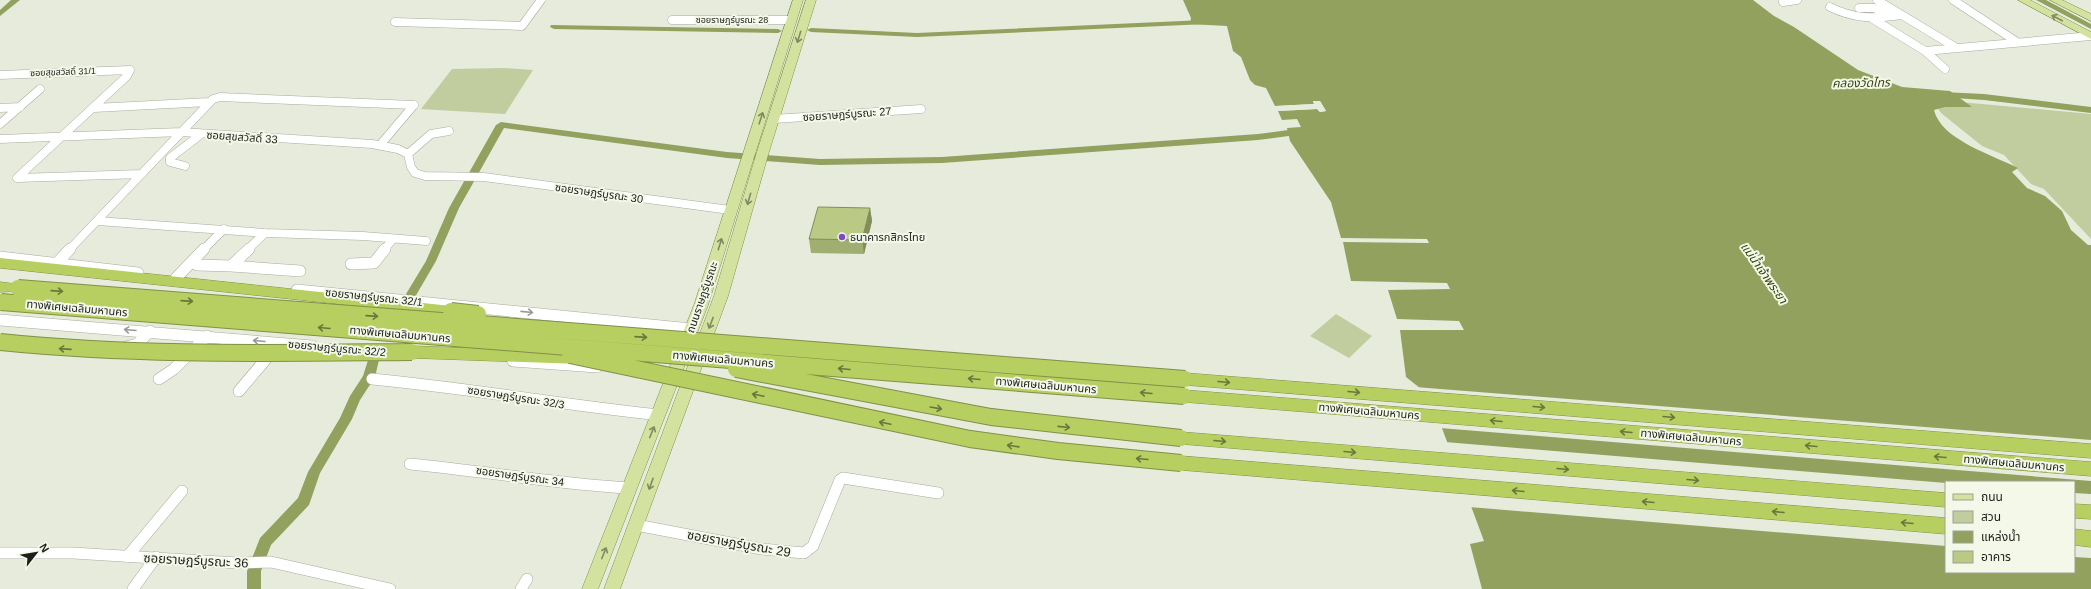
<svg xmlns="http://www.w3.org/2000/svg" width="2091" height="589" font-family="Arial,'Noto Sans Thai',sans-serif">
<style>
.green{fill:#c1cd9e}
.water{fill:#92a15d;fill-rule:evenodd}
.pier{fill:#e7ebdc}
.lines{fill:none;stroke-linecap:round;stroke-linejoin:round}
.canal{fill:#92a15d;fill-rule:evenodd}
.minor-far1-casing{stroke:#a8ac9e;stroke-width:9}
.minor-casing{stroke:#a8ac9e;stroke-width:12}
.major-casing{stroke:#819047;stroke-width:1}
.highway-casing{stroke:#819047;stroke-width:1}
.minor-far1{stroke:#fff;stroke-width:8}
.minor{stroke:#fff;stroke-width:11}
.major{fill:#d4e2a0;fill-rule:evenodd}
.highway{fill:#b7ce60;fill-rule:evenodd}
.highway-bridge-casing{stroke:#819047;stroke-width:18;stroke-linecap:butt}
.highway-bridge{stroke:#b7ce60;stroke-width:16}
.wall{fill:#a0ae72}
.shaded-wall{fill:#828d5c}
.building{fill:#baca84;stroke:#828d5c}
.oneway{stroke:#818a63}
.oneway2{stroke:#6a763c}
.oneway3{stroke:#999a97}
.poi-dot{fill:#7d4bc3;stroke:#f4f8e9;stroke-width:1.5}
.labels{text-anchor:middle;stroke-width:4;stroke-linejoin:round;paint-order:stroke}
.far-street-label{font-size:9px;fill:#1c1e18;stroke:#f4f8e9}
.street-label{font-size:11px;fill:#1c1e18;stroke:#f4f8e9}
.poi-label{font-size:11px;fill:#1c1e18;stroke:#f4f8e9;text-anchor:start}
.water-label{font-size:12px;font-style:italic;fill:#38410c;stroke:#f4f8e9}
.near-street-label{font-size:13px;fill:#1c1e18;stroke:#f4f8e9}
</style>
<rect width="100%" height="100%" fill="#e7ebdc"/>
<!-- green -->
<path class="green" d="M504,68L533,70L505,114L421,109L452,69Z
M1960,102L2091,114V239L2044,189L2031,184L2004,155L1982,146L1941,113L1937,107Z
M1336,314L1372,336L1349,358L1310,336Z"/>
<!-- water -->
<path class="water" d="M1183,0H1753L1774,16L1794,27L1858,70L1902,87L1950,91L1972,107H1945L1934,110C1941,140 1993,155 2018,168L2012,172L2027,188L2045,196L2062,211L2071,230L2088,245H2091V589H1482L1470,544L1484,541L1430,396L1406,377L1400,330H1464L1459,321L1397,319L1388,290L1450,289L1447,283L1351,281L1343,242L1429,243L1427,239L1341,238L1331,202L1290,141L1287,128L1301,127L1297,119L1282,120L1278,111L1317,109L1320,112L1326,111L1320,101H1313L1314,104L1275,106L1266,88L1255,85L1250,80L1241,57L1233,51L1227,26L1190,24L1191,18ZM1946,482H2074V572H1946Z"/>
<!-- pier -->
<path class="pier" d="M1313,101H1320L1326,111L1320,112L1317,109L1278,111L1277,109L1317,107L1323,110L1319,103H1316L1314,106L1277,108L1275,106L1314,104Z
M1415,387L2091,440V481L1440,428L1429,397Z
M1445,442L1946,483V546L1469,507Z
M2074,493L2091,494V558L2074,557Z"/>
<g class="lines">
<!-- canal -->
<path class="canal" d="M11,0H20L0,16V10Z
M2036,0H2046L2091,24V29Z
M1204,20L1208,22L1207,24L917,37L811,32L807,30L811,28L917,33Z
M551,25L778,29L782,31L778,33L554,29L550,27Z
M1942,92L1984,94L2091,107V113L1984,100L1939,97V93Z
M501,122L727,152L820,159L942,157L1258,134L1303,128L1308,131L1303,134L1258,140L942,163L820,165L727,158L504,128L459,208L436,261L415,297H407L406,294L426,261L449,208L496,125Z
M373,356L377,357L379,360L375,377L360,400L352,419L320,473L309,505L271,545L261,571V589H247V571L260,538L298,498L308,472L340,418L350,396L363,376L369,357Z"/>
<defs>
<path id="minor-far1" d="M1877,0L1955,47
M1953,0L2017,42
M1783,2L1797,0
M1830,7C1854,19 1875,19 1901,15
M1859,8H1874L1892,16
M1873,19L1925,51L1945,69
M672,20H792
M395,22L522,26L541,0
M1925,51L2091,36
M0,75L130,70L127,76L17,178L142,174
M0,108L20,107
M94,108L209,102
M774,119L921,109
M0,124L40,89
M0,139L181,132L372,144L398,149L408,154L411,167L415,173L425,176L484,177L730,210
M380,145L414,105
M408,154L431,134L449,131
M185,166L170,162V158L200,135
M97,221L265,233L363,236L426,241
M69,250L213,99L220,97L414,105
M203,250L224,229
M247,250L265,233
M384,250L393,239"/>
<path id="minor" d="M249,249L231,266L300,271
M0,257L138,273
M57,263L70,249
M351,264L374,263L385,249
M197,265L231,266
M176,278L204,249
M297,290L691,329
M0,320L312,346
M126,347L137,344L150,331
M513,361L597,367
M159,379L174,369L207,336
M372,379C468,388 563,405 659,415
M239,391L272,352
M410,464C484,471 556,484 630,488
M636,525L762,549L804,553L813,546L840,480L843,478L938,493
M0,553H73L237,563L271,562L390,589
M127,557L182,491
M133,589L156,557
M521,589L527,579"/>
<path id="major" d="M793,0H803L708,305L598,589H582L694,305Z
M806,0H816L768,155L728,296L620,589H604L714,296L756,155Z
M2018,0H2030L2091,32V39Z
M2050,0H2062L2091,14V21Z"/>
<path id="highway" d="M0,258L451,306L456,307L459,311L456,315L451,316L0,268Z
M0,282L23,285L25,288L23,291L0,292Z
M412,346L582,352L588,354L590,358L588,362L582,364L412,358L406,356L404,352L406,348Z
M1185,373L2091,444V458L1185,385L1179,383L1177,379L1179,375Z
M1184,390L2091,462V476L1184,402L1178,400L1176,396L1178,392Z
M1181,432L1946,493V507L1181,444L1175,443L1172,438L1175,433Z
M1181,456L1946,518V534L1181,470L1175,468L1172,463L1175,458Z
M2074,504L2091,505V519L2074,518Z
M2074,529L2091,531V547L2074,545Z"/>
</defs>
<!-- minor-far1 casing -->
<use href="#minor-far1" class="minor-far1-casing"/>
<!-- minor casing -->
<use href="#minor" class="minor-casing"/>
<!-- major casing -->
<use href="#major" class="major-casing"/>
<!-- highway casing -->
<use href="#highway" class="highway-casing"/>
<!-- minor-far1 -->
<use href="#minor-far1" class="minor-far1"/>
<!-- minor -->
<use href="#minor" class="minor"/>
<!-- major -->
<use href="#major" class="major"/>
<!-- highway -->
<use href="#highway" class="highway"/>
<defs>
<path id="highway-bridge" d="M18,288L1185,379
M1,302L1184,396
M451,311L478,314
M0,342C137,356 274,353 412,352
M570,355L970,439L1058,451L1181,463
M736,369L991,417L1181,438"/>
</defs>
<!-- highway-bridge casing -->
<use href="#highway-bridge" class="highway-bridge-casing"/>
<!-- highway-bridge -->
<use href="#highway-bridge" class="highway-bridge"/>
</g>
<!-- wall -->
<path class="wall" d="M870,208L872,221L864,254L811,253L809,239Z"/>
<!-- shaded-wall -->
<path class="shaded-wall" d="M870,208L872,221L864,254L862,240Z"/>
<!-- building -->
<path class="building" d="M818,207L870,208L862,240L809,239Z"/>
<!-- one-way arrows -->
<defs><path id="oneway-shaft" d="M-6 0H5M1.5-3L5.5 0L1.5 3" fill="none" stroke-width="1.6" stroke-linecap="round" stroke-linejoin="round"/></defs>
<g class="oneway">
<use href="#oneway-shaft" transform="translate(2057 18) rotate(-152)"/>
<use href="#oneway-shaft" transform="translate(799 37) rotate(107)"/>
<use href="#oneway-shaft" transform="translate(761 118) rotate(-72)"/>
<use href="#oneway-shaft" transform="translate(749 199) rotate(106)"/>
<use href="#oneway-shaft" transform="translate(720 244) rotate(-73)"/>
<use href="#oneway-shaft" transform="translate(711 323) rotate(111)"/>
<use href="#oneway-shaft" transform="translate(652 432) rotate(-68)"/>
<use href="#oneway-shaft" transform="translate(651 484) rotate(110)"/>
<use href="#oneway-shaft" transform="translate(604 553) rotate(-68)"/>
</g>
<g class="oneway2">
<use href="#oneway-shaft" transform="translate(57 291) rotate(4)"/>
<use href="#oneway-shaft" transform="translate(187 301) rotate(4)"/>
<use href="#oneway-shaft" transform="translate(372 316) rotate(4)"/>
<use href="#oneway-shaft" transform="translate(324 328) rotate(-175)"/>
<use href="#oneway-shaft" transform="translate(641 337) rotate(4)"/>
<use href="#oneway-shaft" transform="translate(65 349) rotate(-176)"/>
<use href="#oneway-shaft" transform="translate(844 369) rotate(-175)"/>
<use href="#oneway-shaft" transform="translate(974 379) rotate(-175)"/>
<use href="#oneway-shaft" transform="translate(1224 382) rotate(5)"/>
<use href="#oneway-shaft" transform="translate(1354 392) rotate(5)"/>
<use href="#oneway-shaft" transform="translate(1146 393) rotate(-175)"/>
<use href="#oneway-shaft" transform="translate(758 395) rotate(-168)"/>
<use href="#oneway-shaft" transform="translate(1539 407) rotate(5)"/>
<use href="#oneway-shaft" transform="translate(936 408) rotate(10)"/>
<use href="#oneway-shaft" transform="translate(1669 417) rotate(5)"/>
<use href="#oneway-shaft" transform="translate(1496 421) rotate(-175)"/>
<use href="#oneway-shaft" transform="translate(885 423) rotate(-168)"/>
<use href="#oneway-shaft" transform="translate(1064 427) rotate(6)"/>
<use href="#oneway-shaft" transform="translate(1626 432) rotate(-175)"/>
<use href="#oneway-shaft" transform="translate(1220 441) rotate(5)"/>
<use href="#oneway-shaft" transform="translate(1013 446) rotate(-172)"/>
<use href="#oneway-shaft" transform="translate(1811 446) rotate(-175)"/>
<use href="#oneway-shaft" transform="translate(1350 452) rotate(5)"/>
<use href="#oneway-shaft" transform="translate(1940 457) rotate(-175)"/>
<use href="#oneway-shaft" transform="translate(1142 459) rotate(-175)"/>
<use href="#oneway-shaft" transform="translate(1563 469) rotate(5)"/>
<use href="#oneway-shaft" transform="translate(1693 480) rotate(5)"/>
<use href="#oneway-shaft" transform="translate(1518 491) rotate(-175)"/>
<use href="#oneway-shaft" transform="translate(1648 502) rotate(-175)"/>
<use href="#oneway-shaft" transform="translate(1778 512) rotate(-175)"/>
<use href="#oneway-shaft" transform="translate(1907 523) rotate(-175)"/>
</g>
<g class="oneway3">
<use href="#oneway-shaft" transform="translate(527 312) rotate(6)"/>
<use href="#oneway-shaft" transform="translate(130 330) rotate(-175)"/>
<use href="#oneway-shaft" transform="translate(259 341) rotate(-175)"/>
</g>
<!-- markers -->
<circle class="poi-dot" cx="842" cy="237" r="4"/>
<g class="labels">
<!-- far-street labels -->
<g class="far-street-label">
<text x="732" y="23">ซอยราษฎร์บูรณะ 28</text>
<text transform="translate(63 72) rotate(-2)" y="3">ซอยสุขสวัสดิ์ 31/1</text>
</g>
<!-- street labels -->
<g class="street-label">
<text transform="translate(847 114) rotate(-4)" y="4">ซอยราษฎร์บูรณะ 27</text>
<text transform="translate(242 137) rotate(4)" y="4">ซอยสุขสวัสดิ์ 33</text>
<text transform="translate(599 193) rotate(8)" y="4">ซอยราษฎร์บูรณะ 30</text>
<text transform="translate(374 297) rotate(6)" y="4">ซอยราษฎร์บูรณะ 32/1</text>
<text transform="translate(702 297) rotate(-71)" y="4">ถนนราษฎร์บูรณะ</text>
<text transform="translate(77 308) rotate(5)" y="4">ทางพิเศษเฉลิมมหานคร</text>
<text transform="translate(400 334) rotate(5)" y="4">ทางพิเศษเฉลิมมหานคร</text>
<text transform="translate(337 348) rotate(5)" y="4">ซอยราษฎร์บูรณะ 32/2</text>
<text transform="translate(723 359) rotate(5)" y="4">ทางพิเศษเฉลิมมหานคร</text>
<text transform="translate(1046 385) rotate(5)" y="4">ทางพิเศษเฉลิมมหานคร</text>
<text transform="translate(516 397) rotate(9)" y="4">ซอยราษฎร์บูรณะ 32/3</text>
<text transform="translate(1369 411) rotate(5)" y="4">ทางพิเศษเฉลิมมหานคร</text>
<text transform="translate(1691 437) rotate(5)" y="4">ทางพิเศษเฉลิมมหานคร</text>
<text transform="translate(2014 463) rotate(5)" y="4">ทางพิเศษเฉลิมมหานคร</text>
<text transform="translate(520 476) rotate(8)" y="4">ซอยราษฎร์บูรณะ 34</text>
</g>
<!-- poi labels -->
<g class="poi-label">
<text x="850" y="241">ธนาคารกสิกรไทย</text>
</g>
<!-- water labels -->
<g class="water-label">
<text transform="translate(1861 83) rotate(-1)" y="4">คลองวัดไทร</text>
<text transform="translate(1764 273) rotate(55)" y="4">แม่น้ำเจ้าพระยา</text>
</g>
<!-- near-street labels -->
<g class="near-street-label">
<text transform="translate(739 543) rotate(10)" y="5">ซอยราษฎร์บูรณะ 29</text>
<text transform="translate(196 560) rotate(3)" y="5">ซอยราษฎร์บูรณะ 36</text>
</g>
</g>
<!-- legend -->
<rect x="1945" y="481" width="130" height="92" fill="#f4f8e9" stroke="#9ea195"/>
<rect x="1953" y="494" width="20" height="6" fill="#d4e2a0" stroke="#9ea195"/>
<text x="1981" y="501" font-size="12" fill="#1c1e18">ถนน</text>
<rect x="1953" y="511" width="20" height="12" fill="#c1cd9e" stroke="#9ea195"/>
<text x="1981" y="521" font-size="12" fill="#1c1e18">สวน</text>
<rect x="1953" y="531" width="20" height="12" fill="#92a15d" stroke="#9ea195"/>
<text x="1981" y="541" font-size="12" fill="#1c1e18">แหล่งน้ำ</text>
<rect x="1953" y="551" width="20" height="12" fill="#baca84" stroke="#9ea195"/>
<text x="1981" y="561" font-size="12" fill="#1c1e18">อาคาร</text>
<!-- north arrow -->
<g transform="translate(36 553) rotate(59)" stroke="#f4f8e9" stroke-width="3" paint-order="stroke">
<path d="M0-3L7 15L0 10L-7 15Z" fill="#1c1e18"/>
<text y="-6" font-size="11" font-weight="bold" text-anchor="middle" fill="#1c1e18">N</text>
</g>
</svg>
